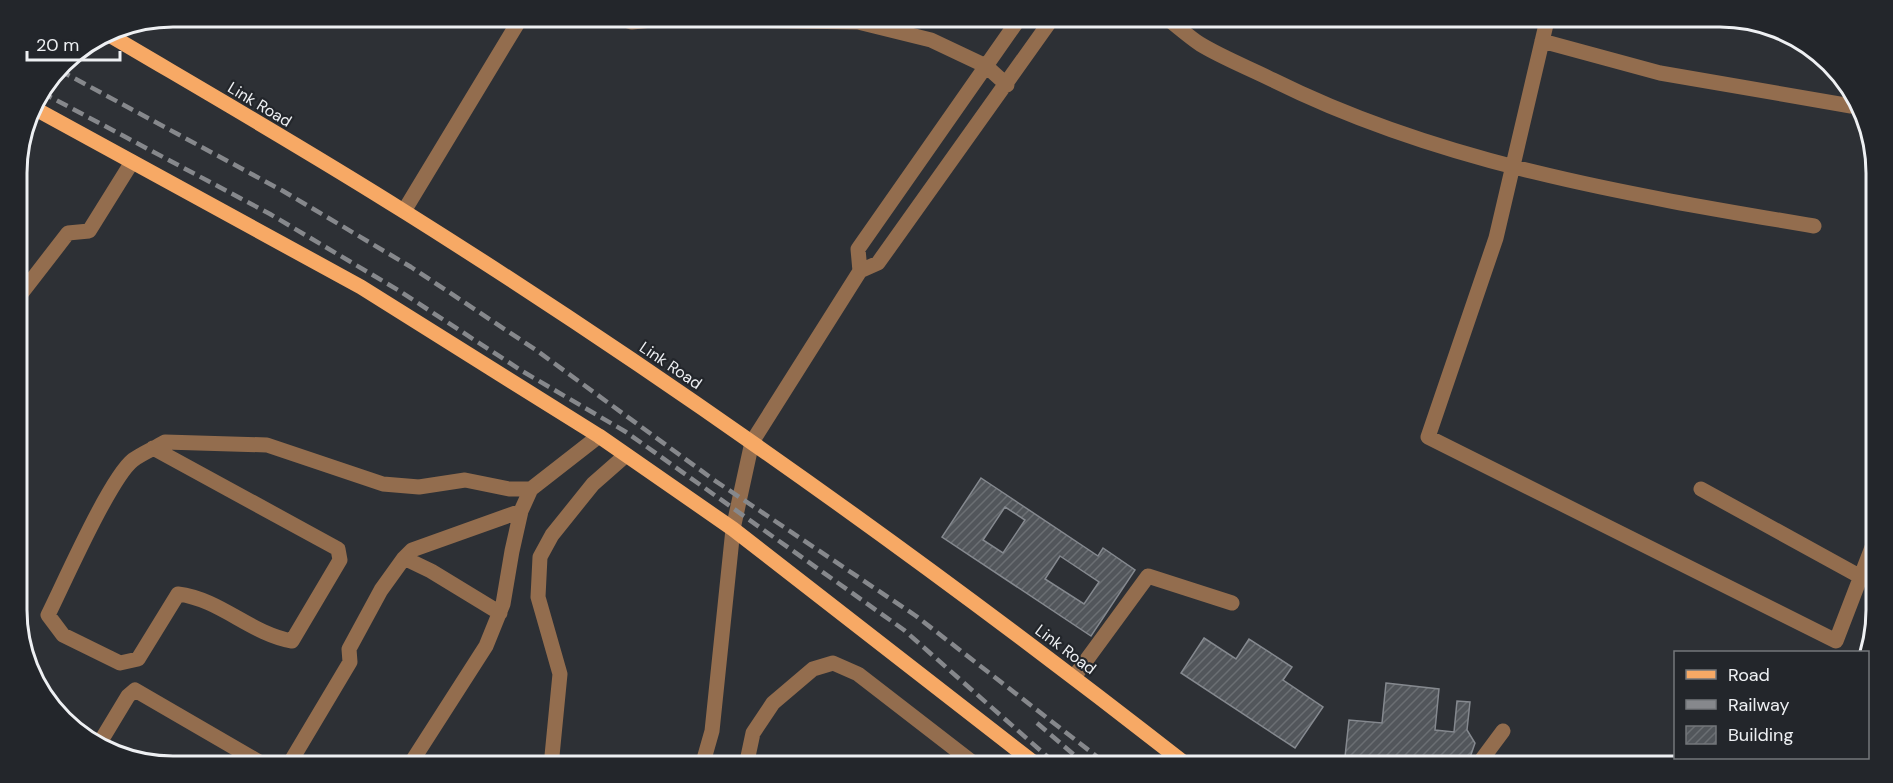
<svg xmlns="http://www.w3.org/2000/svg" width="1893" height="783" font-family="'DM Sans',sans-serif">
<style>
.building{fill:url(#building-hatch);stroke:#85898f;stroke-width:1.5;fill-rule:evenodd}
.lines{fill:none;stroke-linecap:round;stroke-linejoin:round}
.minor{stroke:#936d4e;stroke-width:15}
.major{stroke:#f7a965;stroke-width:15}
.rail{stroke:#86888c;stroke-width:4.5;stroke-dasharray:12 6;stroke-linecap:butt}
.labels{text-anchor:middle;stroke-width:4.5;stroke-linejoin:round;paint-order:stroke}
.street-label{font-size:16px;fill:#eef0f3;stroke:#23262b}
.rim{fill:none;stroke:#eef0f3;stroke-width:3}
</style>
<defs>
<pattern id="building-hatch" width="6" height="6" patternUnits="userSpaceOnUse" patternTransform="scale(1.5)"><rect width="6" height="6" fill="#52565b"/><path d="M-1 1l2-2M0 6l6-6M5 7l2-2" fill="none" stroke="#6b6f73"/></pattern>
</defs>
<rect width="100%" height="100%" fill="#2d3035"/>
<!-- building -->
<path class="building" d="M981,478L1098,556L1103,548L1135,570L1091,636L942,537ZM1005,507L1025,520L1003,553L983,540ZM1060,556L1099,582L1084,604L1045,579Z
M1204,638L1236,659L1249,639L1292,667L1283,680L1323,707L1295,748L1181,673Z
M1386,683L1439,689L1435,730L1454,732L1457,701L1470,702L1467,730L1475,743L1467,766H1344L1349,720L1382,723Z"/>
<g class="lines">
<!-- minor -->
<path class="minor" d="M613,16L632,22L662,19L664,16
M1164,16C1176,25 1188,36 1200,44C1223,58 1249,68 1273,80C1442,164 1630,195 1814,226
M1548,16L1496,238L1428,437L1836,641L1876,537
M662,19L858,22L931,40L986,66L1007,85
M1542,41L1660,73L1851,106
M404,211L522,16
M860,271L858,249L1021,16
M17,299L68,233L89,231L132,162
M153,448L338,549L340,560L292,641C251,634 220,599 178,594L138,659L120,663L63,635L48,615C64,583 110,478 133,460C143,453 155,448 165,442L267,445L383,484L419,487L465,480L509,489H531L599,436
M1701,489L1861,577
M404,558L412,550L521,511
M1074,677L1148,576L1232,603
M99,744L128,696L135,690L266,766
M288,766L350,662L349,649L381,590L404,558L431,571L500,613
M409,766L486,646L503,604L512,551L521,511L531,489
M551,766L560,674L538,597L540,557L552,535L593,484L626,455
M702,766L712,731L733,529L752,442L860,271L878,263L1054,16
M746,766L753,733L773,703L813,669L833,663L858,674L977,766
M1477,766L1503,731
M1699,766L1708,758"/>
<!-- major -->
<path class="major" d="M106,33C206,92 307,150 405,212C676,382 936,569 1188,766
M32,107L361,287L599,436L733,529L1038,766"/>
<!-- rail -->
<path class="rail" d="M59,70L283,191L411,267L536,350L714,480L916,616L1109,766
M41,92L270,214L398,290L522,371L626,432L904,630L1058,766
M1037,723L1087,766
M1159,761L1165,766"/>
</g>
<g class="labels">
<!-- street labels -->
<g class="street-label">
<text transform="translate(260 104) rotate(31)" y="6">Link Road</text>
<text transform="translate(671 365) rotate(34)" y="6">Link Road</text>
<text transform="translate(1066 649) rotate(37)" y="6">Link Road</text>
</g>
</g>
<!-- crop -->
<path d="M0 0H1893V783H0ZM173 27H1720A146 146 0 0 1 1866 173V610A146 146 0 0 1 1720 756H173A146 146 0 0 1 27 610V173A146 146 0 0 1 173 27Z" fill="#23262b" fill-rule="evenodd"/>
<path class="rim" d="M173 27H1720A146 146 0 0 1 1866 173V610A146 146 0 0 1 1720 756H173A146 146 0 0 1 27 610V173A146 146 0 0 1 173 27Z"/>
<!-- legend -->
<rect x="1674" y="651" width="195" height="108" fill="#23262b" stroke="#74777b" stroke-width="1.5"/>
<rect x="1686" y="670" width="30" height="9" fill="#f7a965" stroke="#74777b" stroke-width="1.5"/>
<text x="1728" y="681" font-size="18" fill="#eef0f3">Road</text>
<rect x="1686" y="700" width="30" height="9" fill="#86888c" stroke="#74777b" stroke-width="1.5"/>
<text x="1728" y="711" font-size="18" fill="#eef0f3">Railway</text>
<rect x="1686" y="726" width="30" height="18" fill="url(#building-hatch)" stroke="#74777b" stroke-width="1.5"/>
<text x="1728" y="741" font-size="18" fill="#eef0f3">Building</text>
<!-- scale -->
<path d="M27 51v9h93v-9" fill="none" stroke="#eef0f3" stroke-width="3"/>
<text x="36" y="51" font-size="18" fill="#eef0f3" stroke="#23262b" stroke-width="4.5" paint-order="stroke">20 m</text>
</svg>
